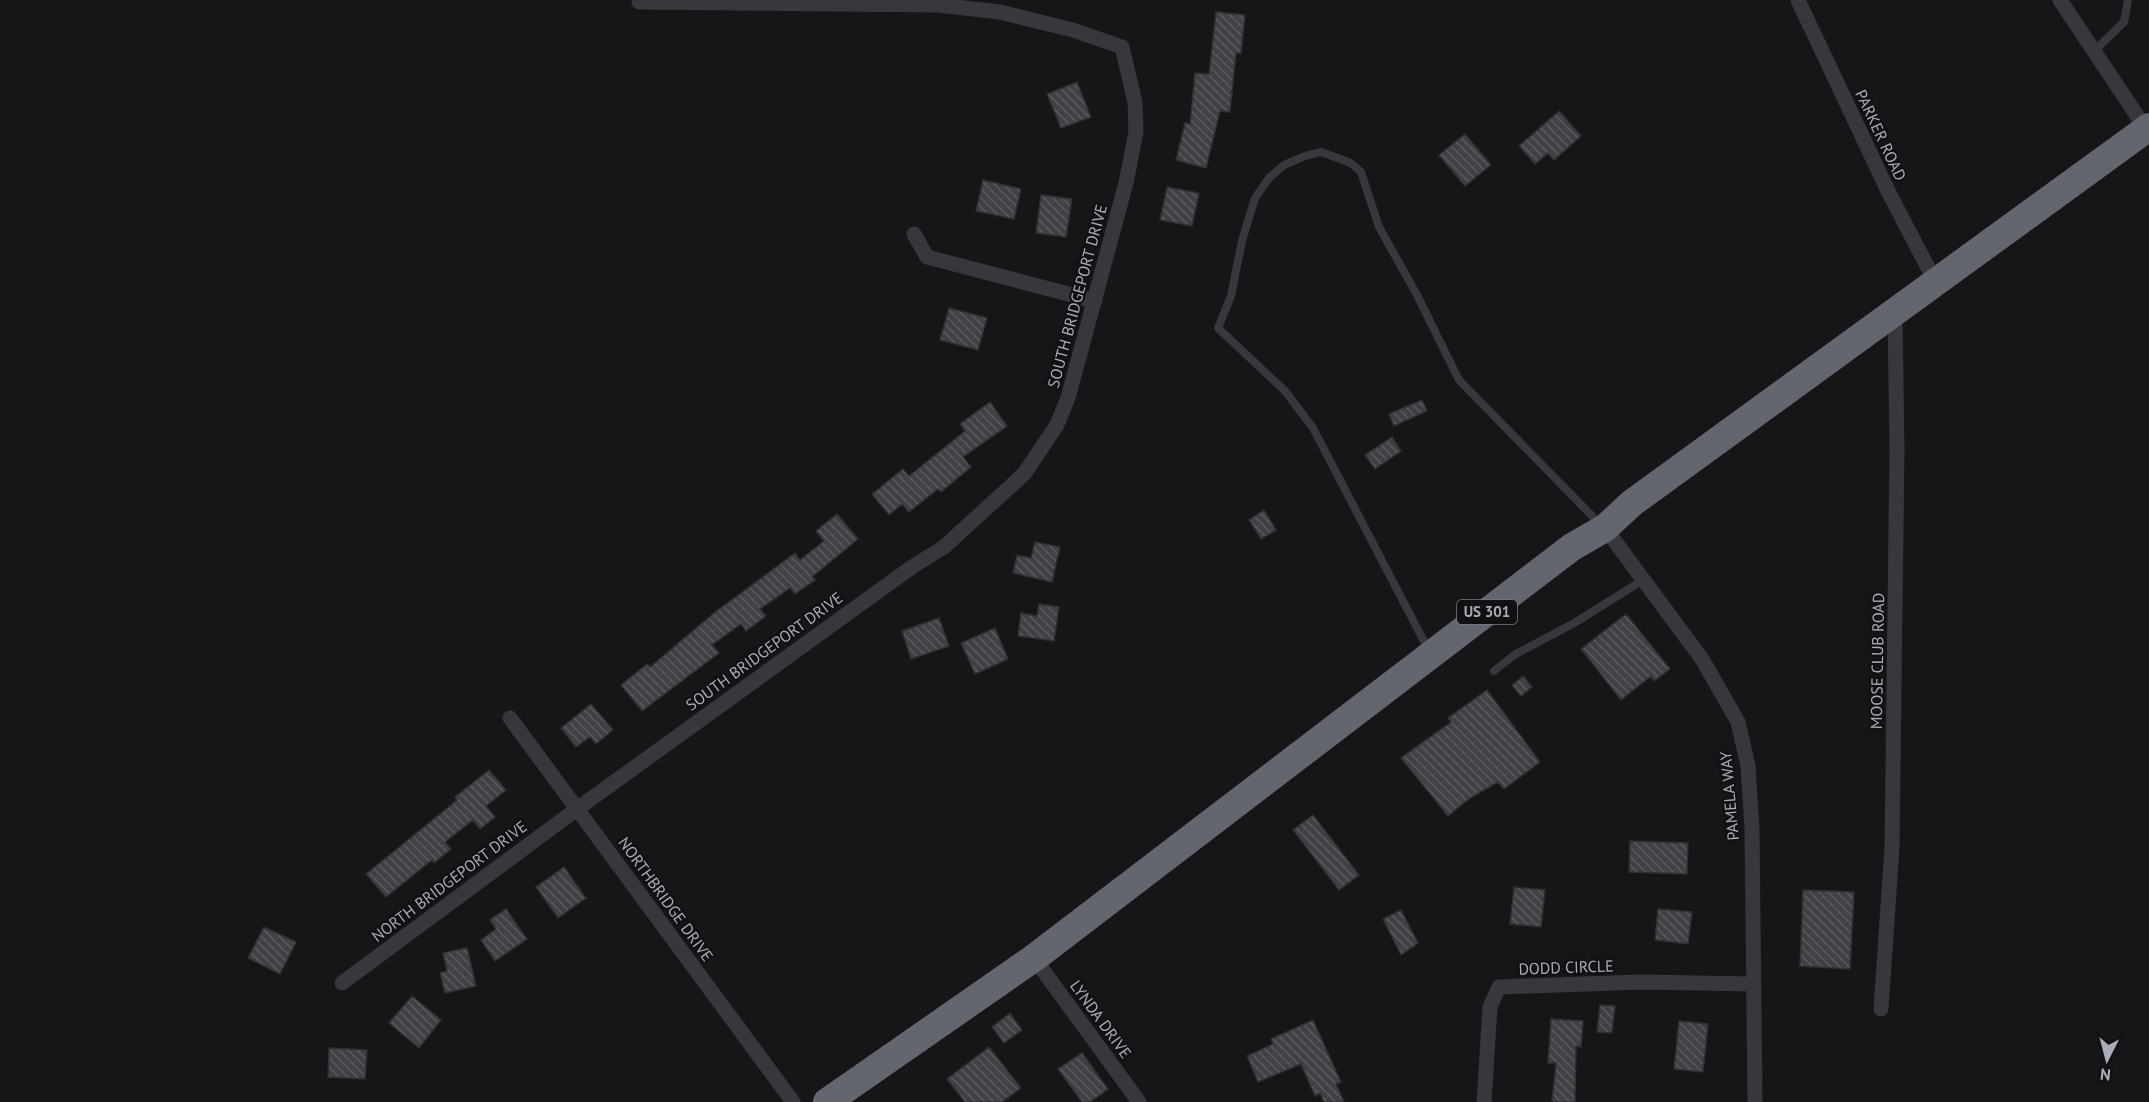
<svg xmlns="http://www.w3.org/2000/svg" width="2149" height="1102" font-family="'PT Sans',sans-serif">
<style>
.building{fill:url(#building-back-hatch);stroke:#303034;stroke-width:1.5}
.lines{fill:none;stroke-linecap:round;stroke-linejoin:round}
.lane{stroke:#37383d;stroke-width:8}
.street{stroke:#37383d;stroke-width:15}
.highway{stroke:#63666e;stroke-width:28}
.labels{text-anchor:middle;stroke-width:4.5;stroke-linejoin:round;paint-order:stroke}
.shield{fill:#111113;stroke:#7b7e86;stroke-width:1.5}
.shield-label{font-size:15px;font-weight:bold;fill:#a8adb8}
.street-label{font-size:16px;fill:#a8adb8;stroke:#111113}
</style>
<defs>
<pattern id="building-back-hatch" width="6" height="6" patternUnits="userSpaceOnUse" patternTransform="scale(1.5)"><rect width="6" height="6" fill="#404145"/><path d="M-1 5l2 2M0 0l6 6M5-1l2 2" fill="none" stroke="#595a5e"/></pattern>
</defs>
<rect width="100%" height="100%" fill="#161618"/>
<!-- building -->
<path class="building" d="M1216,12L1245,15L1241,53H1236L1230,112L1220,111L1206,168L1176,160L1185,123L1190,124L1195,73L1209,74Z
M1077,82L1091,117L1061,128L1047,94Z
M1559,111L1581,136L1554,160L1548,153L1535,164L1519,146Z
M1465,134L1491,165L1465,186L1439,155Z
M983,180L1021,189L1014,219L976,211Z
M1167,187L1199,193L1192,226L1160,220Z
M1041,195L1072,199L1066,237L1036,233Z
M949,308L987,318L978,350L940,340Z
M1422,400L1427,411L1394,426L1389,414Z
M990,402L1007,426L963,457L971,467L941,492L938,489L909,512L902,504L889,515L872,494L903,469L909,476L965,431L960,424Z
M1392,437L1401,451L1375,469L1365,455Z
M1264,510L1276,530L1261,539L1249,520Z
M837,514L858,539L812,577L815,580L795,594L790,588L760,609L766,616L746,631L741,624L712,645L719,653L642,711L621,685L647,664L650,667L714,613L795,553L800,560L824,541L816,531Z
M1035,542L1060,547L1052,582L1013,573L1017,555L1031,558Z
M1039,604L1059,607L1054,641L1018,636L1021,613L1037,616Z
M1626,614L1670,669L1654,681L1651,676L1621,700L1581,649Z
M939,618L949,646L911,659L902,631Z
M995,628L1008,659L975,674L961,643Z
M1523,676L1532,687L1521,696L1512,685Z
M1487,690L1540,762L1504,789L1498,782L1470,798L1448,816L1401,758L1451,722L1448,718Z
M591,704L613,730L596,744L590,737L576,747L561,728Z
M489,770L506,790L486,806L495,817L480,829L473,820L445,842L451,849L434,863L432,860L386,897L366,874L457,800L455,797Z
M1313,815L1359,875L1339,890L1293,830Z
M1630,841L1688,843L1687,874L1629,872Z
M564,867L586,898L558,918L536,887Z
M1514,887L1545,890L1541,927L1510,924Z
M1803,890L1854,892L1850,969L1800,966Z
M506,909L527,939L495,961L481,940L496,929L490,920Z
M1658,909L1692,912L1688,944L1655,940Z
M1401,910L1418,943L1401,955L1383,919Z
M264,927L296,942L280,974L248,958Z
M467,948L476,986L445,993L440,973L447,971L443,953Z
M412,996L441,1020L419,1048L389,1023Z
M1600,1005L1615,1006L1612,1033L1597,1032Z
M1010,1013L1022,1030L1004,1043L992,1027Z
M1551,1019L1583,1021L1581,1047L1576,1046L1575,1102H1552L1556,1063H1548Z
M1313,1020L1341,1082L1336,1084L1344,1102H1324L1320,1093L1315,1096L1301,1064L1258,1082L1247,1056L1273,1044L1271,1039Z
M1679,1021L1708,1024L1703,1072L1674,1069Z
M989,1047L1021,1088L1002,1102H965L947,1079Z
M329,1048L367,1050L365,1079L328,1077Z
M1082,1053L1108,1089L1090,1102H1082L1058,1069Z"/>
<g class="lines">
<!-- lane -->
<path class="lane" d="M2094,51L2124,22L2128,0
M1429,651L1313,428L1285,391L1218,328L1231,296L1242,241L1255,198L1269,178L1284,165L1305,156L1321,152L1351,163L1361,172L1379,227L1416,293L1459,380L1601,525
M1494,671L1514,655L1576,622L1643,580"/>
<!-- street -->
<path class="street" d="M1798,0L1888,191L1936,283
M2060,0L2146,129
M914,234L927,257L1095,301
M1605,528L1702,659L1738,722L1748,766L1752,829L1755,1102
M510,718L793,1102
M1034,958L1139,1102
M342,983L577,809L912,567L944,547L1024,474L1057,425L1068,398L1126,183L1136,132L1135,102L1122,47L1073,30L1000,12L938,5L639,2
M1881,1009L1892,847L1897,450L1895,313
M1484,1102L1490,1007L1499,987L1642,982L1752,984"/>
<!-- highway -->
<path class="highway" d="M827,1102L1034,958L1572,547L1605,528L1632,503L2149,127"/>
</g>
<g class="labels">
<!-- shield labels -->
<rect class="shield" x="1457" y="600" width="60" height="24" rx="4.5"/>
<g class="shield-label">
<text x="1487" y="617">US 301</text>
</g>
<!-- street labels -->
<g class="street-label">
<text transform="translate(1881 135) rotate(65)" y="6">PARKER ROAD</text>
<text transform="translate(1077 296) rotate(-75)" y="6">SOUTH BRIDGEPORT DRIVE</text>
<text transform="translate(764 651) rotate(-36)" y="6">SOUTH BRIDGEPORT DRIVE</text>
<text transform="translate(1877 661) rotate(-89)" y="6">MOOSE CLUB ROAD</text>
<text transform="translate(1729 796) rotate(-95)" y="6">PAMELA WAY</text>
<text transform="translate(449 881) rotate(-37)" y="6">NORTH BRIDGEPORT DRIVE</text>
<text transform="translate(666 899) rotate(54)" y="6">NORTHBRIDGE DRIVE</text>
<text transform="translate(1566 967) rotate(-2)" y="6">DODD CIRCLE</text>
<text transform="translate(1101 1019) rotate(54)" y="6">LYNDA DRIVE</text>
</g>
</g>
<!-- north arrow -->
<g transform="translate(2107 1060) rotate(186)" stroke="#111113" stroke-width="4.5" paint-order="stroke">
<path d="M0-4.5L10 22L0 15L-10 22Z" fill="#a8adb8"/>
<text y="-9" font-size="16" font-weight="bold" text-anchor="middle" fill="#a8adb8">N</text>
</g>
</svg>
